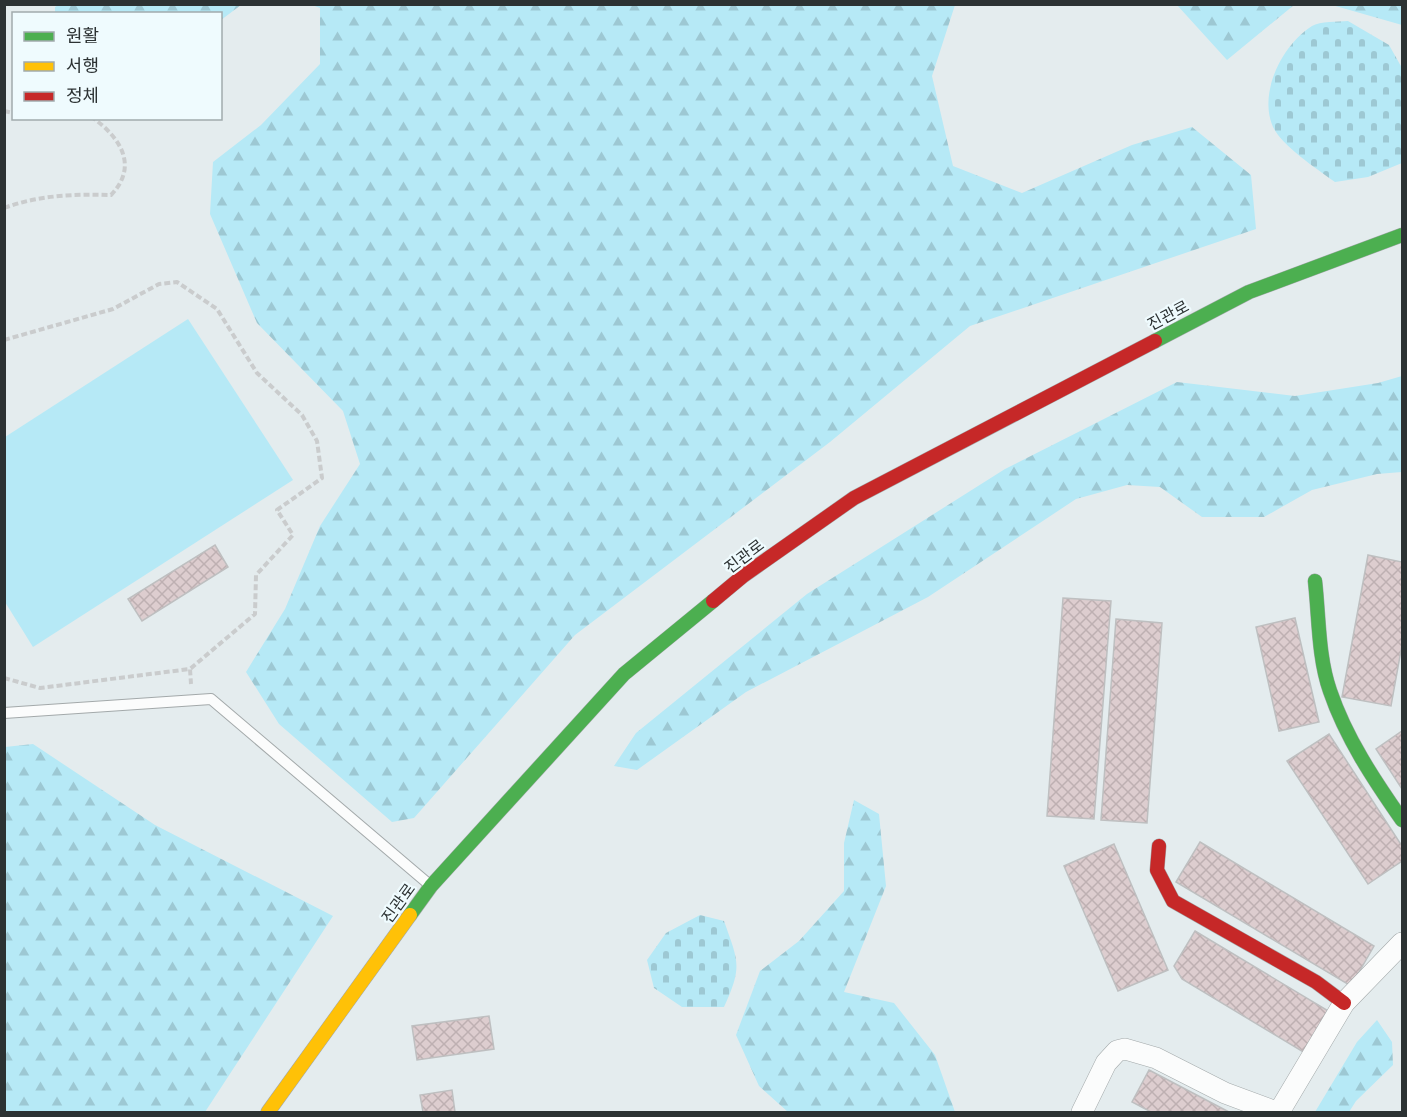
<svg xmlns="http://www.w3.org/2000/svg" width="1407" height="1117" font-family="'Varela Round','Noto Sans KR',sans-serif">
<style>
.forest{fill:url(#forest-firs)}
.cemetery{fill:url(#cemetery-stones)}
.pitch{fill:#b6e9f6}
.building{fill:url(#building-cross-hatch);stroke:#bebfc0;stroke-width:1.5}
.lines{fill:none;stroke-linecap:round;stroke-linejoin:round}
.lane-casing{stroke:#a3a9aa;stroke-width:12}
.street-casing{stroke:#a3a9aa;stroke-width:22}
.fast-casing{stroke:#a3a9aa;stroke-width:15}
.slow-casing{stroke:#a3a9aa;stroke-width:15}
.jam-casing{stroke:#a3a9aa;stroke-width:15}
.path{stroke:#cacccd;stroke-width:4;stroke-dasharray:6 3;stroke-linecap:butt}
.lane{stroke:#fbfcfc;stroke-width:10}
.street{stroke:#fbfcfc;stroke-width:21}
.fast{stroke:#4caf50;stroke-width:14}
.slow{stroke:#ffc107;stroke-width:14}
.jam{stroke:#c62828;stroke-width:14}
.labels{text-anchor:middle;stroke-width:4.5;stroke-linejoin:round;paint-order:stroke}
.street-label{font-size:16px;fill:#2c3233;stroke:#effbfe}
</style>
<defs>
<pattern id="forest-firs" width="22" height="20" patternUnits="userSpaceOnUse" patternTransform="scale(1.5)"><rect width="22" height="20" fill="#b6e9f6"/><path d="M5 1l3.5 6h-7zM16 11l3.5 6h-7z" fill="#9dc8d3"/></pattern>
<pattern id="cemetery-stones" width="16" height="16" patternUnits="userSpaceOnUse" patternTransform="scale(1.5)"><rect width="16" height="16" fill="#b6e9f6"/><path d="M2 7V4a2 2 0 0 1 4 0v3zM10 15v-3a2 2 0 0 1 4 0v3z" fill="#9dc8d3"/></pattern>
<pattern id="building-cross-hatch" width="8" height="8" patternUnits="userSpaceOnUse" patternTransform="scale(1.5)"><rect width="8" height="8" fill="#ddcdcf"/><path d="M0 0l8 8M0 8l8-8" fill="none" stroke="#beb0b2"/></pattern>
</defs>
<rect width="100%" height="100%" fill="#e4ecee"/>
<!-- forest -->
<path class="forest" d="M60,4H241V5L221,20L220,14L55,13V7Z
M955,5L932,76L953,166L1022,193L1132,145L1192,127L1251,175L1256,229L970,326L830,442L575,635L414,818L392,822L279,724L246,672L285,609L320,526L360,464L343,411L257,323L210,214L213,162L261,125L320,64V8L312,5Z
M1177,5H1294L1227,60Z
M1332,5H1402V25Z
M1402,376V472L1377,474L1312,490L1264,517H1202L1160,487L1127,485L1076,499L928,597L746,692L637,770L614,766L636,733L807,594L1005,469L1177,382L1295,396L1378,383Z
M33,744L155,825L333,916L205,1112H5V747Z
M854,800L879,814L886,886L844,992L894,1003L935,1055L955,1112H788L759,1086L736,1035L760,971L799,941L844,891V843Z
M1377,1020L1392,1042L1393,1065L1356,1101L1349,1112H1315L1357,1042Z"/>
<!-- cemetery -->
<path class="cemetery" d="M1348,21L1389,45L1402,68V163L1368,177L1335,182C1317,169 1282,146 1273,127C1258,93 1282,45 1312,26C1320,21 1338,22 1348,21Z
M700,915L724,921C738,961 743,966 724,1007H682L654,988L647,960L666,933Z"/>
<!-- pitch -->
<path class="pitch" d="M188,319L293,480L33,647L5,602V437Z"/>
<!-- building -->
<path class="building" d="M215,545L228,567L142,621L128,599Z
M1368,555L1402,562V645L1391,706L1342,697Z
M1063,598L1111,601L1094,819L1047,816Z
M1295,618L1319,722L1279,731L1256,627Z
M1116,619L1162,623L1147,823L1101,820Z
M1402,731V789L1376,749Z
M1329,734L1402,846V861L1368,884L1287,761Z
M1200,842L1374,946L1351,986L1176,882Z
M1114,844L1168,970L1118,991L1064,866Z
M1195,931L1330,1012L1305,1053L1182,979L1174,966Z
M489,1016L494,1049L417,1060L412,1026Z
M1149,1070L1229,1112H1151L1132,1102Z
M452,1090L455,1112H423L420,1095Z"/>
<g class="lines">
<defs>
<path id="lane" d="M4,713L211,699L431,886"/>
<path id="street" d="M1082,1112L1106,1063L1117,1051L1125,1049L1156,1058L1225,1093L1276,1112
M1279,1112L1344,1003L1402,943"/>
<path id="fast" d="M1155,341L1249,292L1402,235
M1315,581C1319,616 1318,657 1330,691C1346,738 1374,780 1402,820
M410,915L431,886L624,674L713,601"/>
<path id="slow" d="M268,1112L410,915"/>
<path id="jam" d="M713,601L743,576L854,498L1155,341
M1159,846L1157,870L1173,901L1316,982L1344,1003"/>
</defs>
<!-- lane casing -->
<use href="#lane" class="lane-casing"/>
<!-- street casing -->
<use href="#street" class="street-casing"/>
<!-- fast casing -->
<use href="#fast" class="fast-casing"/>
<!-- slow casing -->
<use href="#slow" class="slow-casing"/>
<!-- jam casing -->
<use href="#jam" class="jam-casing"/>
<!-- path -->
<path class="path" d="M4,111L14,113
M4,208C39,195 75,194 111,195C138,167 122,139 93,118
M4,340L113,309L159,284L177,282L217,309L257,373L302,415L317,441L322,478L277,510L293,535L256,575L255,614L190,669
M4,678L40,688L190,669L191,684"/>
<!-- lane -->
<use href="#lane" class="lane"/>
<!-- street -->
<use href="#street" class="street"/>
<!-- fast -->
<use href="#fast" class="fast"/>
<!-- slow -->
<use href="#slow" class="slow"/>
<!-- jam -->
<use href="#jam" class="jam"/>
</g>
<g class="labels">
<!-- street labels -->
<g class="street-label">
<text transform="translate(1168 315) rotate(-28)" y="6">진관로</text>
<text transform="translate(744 556) rotate(-37)" y="6">진관로</text>
<text transform="translate(398 903) rotate(-54)" y="6">진관로</text>
</g>
</g>
<!-- border -->
<rect width="1407" height="1117" fill="none" stroke="#2c3233" stroke-width="12"/>
<!-- legend -->
<rect x="12" y="12" width="210" height="108" fill="#effbfe" stroke="#a1abad" stroke-width="1.5"/>
<rect x="24" y="32" width="30" height="9" fill="#4caf50" stroke="#a1abad" stroke-width="1.5"/>
<text x="66" y="42" font-size="18" fill="#2c3233">원활</text>
<rect x="24" y="62" width="30" height="9" fill="#ffc107" stroke="#a1abad" stroke-width="1.5"/>
<text x="66" y="72" font-size="18" fill="#2c3233">서행</text>
<rect x="24" y="92" width="30" height="9" fill="#c62828" stroke="#a1abad" stroke-width="1.5"/>
<text x="66" y="102" font-size="18" fill="#2c3233">정체</text>
</svg>
